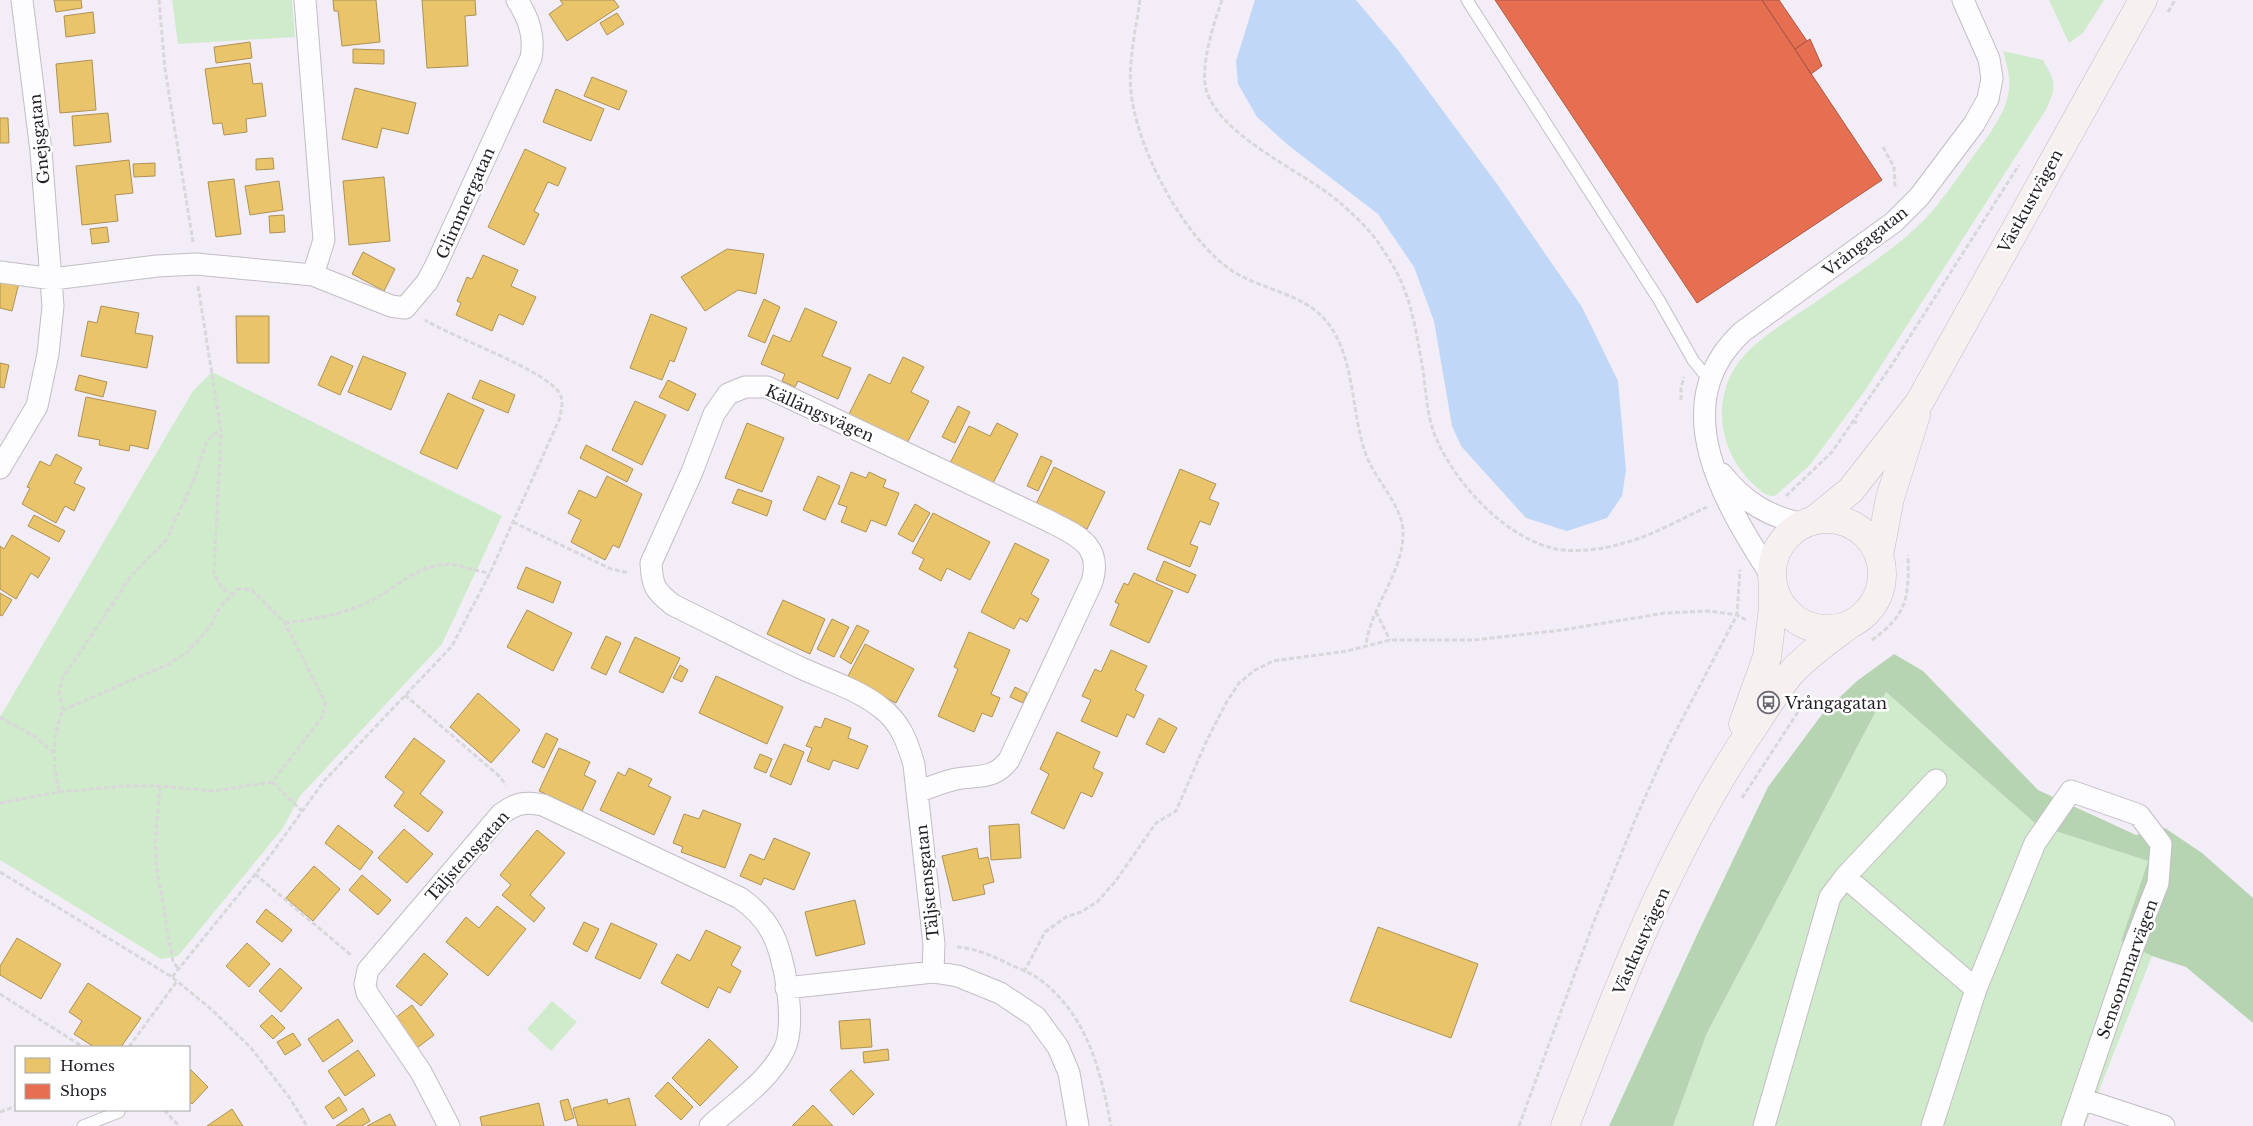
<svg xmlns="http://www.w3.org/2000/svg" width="2253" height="1126" font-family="'Libre Baskerville',serif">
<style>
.green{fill:#d0ebcb}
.forest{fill:#b6d4b2}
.water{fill:#c1d7f8}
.homes{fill:#e9c46a;stroke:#ad9256}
.shops{fill:#e76f51;stroke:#ac5744}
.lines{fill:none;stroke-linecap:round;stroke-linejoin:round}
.lane-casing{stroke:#c2bdc5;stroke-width:13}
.street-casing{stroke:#c2bdc5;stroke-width:23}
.secondary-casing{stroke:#c2bdc5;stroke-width:29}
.path{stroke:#d9d7da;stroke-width:3;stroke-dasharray:5 2.5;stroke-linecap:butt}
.lane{stroke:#fdfcfe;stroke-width:11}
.street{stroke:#fdfcfe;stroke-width:21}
.secondary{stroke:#f6f0f0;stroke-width:28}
.labels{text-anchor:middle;stroke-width:5;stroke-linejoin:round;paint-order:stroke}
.street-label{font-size:16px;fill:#221e26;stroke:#fff}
.poi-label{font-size:16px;fill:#221e26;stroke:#fff;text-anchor:start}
</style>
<rect width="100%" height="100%" fill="#f3edf8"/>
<!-- green -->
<path class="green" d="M172,0H292L295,37L178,44Z
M2049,0H2104L2083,33L2069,43Z
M2003,51L2043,60C2055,82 2057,84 2047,108L1866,389L1810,465L1775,496C1766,497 1760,490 1753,484C1718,451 1710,396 1742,358C1761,335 1796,316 1820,299C1856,273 1895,250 1926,218C1943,200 1957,178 1972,158C1988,136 2013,106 2009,77C2008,68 2005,59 2003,51Z
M212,372L502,516L442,644L300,796L283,828L178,956L161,959L0,860V717L193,391Z
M1886,692L2037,825L2148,861L2121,941L2152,956L2085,1126H1673L1707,1033Z
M552,1001L577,1022L551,1051L527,1029Z"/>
<!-- forest -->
<path class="forest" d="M1894,654L1923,671L2038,790L2136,835L2165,828L2202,853L2253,898V1023L2186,967L2152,956L2121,941L2148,861L2037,825L1886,692L1707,1033L1673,1126H1609L1696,937L1768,787L1823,713L1857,681Z"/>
<!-- water -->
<path class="water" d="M1255,0H1356L1398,50L1497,184L1582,307L1618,381L1626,470L1622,496L1607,518L1567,531L1526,518L1461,446L1452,426L1434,321L1414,267L1378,214L1288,145L1257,117L1238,84L1236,61Z"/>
<!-- homes -->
<path class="homes" d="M54,0H81L82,8L56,12Z
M333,0H376L380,42L342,46L338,11H334Z
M422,0H475L476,15L465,16L468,66L427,68Z
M560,0H614L619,7L567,41L549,14L563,4Z
M93,12L95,33L66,37L64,16Z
M617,13L624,24L607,35L600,23Z
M250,42L252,58L216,63L214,47Z
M353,49L384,50V64L353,63Z
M92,60L96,110L60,113L56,64Z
M250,63L253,84L262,83L266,116L246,119L247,132L224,135L222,123L213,124L205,69Z
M592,77L627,91L619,110L584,96Z
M355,88L416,103L408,134L382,128L377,148L342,139Z
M556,89L604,109L591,141L543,122Z
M108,113L111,142L74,146L72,116Z
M0,118H8L9,143H0Z
M525,149L566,168L558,186L548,182L534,211L539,214L524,245L488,227Z
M273,158L274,169L256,170V159Z
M129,160L133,193L115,195L118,221L82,225L76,166Z
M155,163V176L134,177L133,164Z
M384,177L390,241L349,245L343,181Z
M234,179L241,234L216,237L208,182Z
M279,181L283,210L250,215L245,186Z
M284,215L285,232L270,233L269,216Z
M107,227L109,242L92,244L90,229Z
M727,249L764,254L756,294L738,290L705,311L681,277Z
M363,252L395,269L384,291L352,274Z
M483,255L518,270L511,286L536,297L523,325L499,314L492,331L456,315L461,303L457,301L467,277L472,279Z
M0,279L19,283L12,311L0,308Z
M764,299L780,307L765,343L748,336Z
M101,306L139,313L135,333L153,336L147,368L81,356L88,321L97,323Z
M805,308L837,322L822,356L851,368L838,399L798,381L795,387L782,381L785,374L761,364L773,335L790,342Z
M651,314L687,328L674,362L670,360L662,380L630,368Z
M236,316H269V363H237Z
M331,356L353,366L340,395L318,385Z
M363,356L406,373L391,410L348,392Z
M903,357L924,367L911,392L929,401L907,443L849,414L869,374L890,384Z
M0,363L9,365L4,388L0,387Z
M79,375L107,382L103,397L75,390Z
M480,380L515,395L508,413L472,398Z
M668,380L696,394L688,411L659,397Z
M448,393L484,410L457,469L420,453Z
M86,397L156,411L148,449L130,445L129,451L99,445L100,440L78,436Z
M635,401L666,415L642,465L612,450Z
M958,406L970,412L955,443L942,437Z
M747,423L784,438L762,492L725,478Z
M997,423L1018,434L991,487L949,465L969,426L990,436Z
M586,445L633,469L627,482L580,458Z
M56,454L82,468L74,483L85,488L74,511L65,506L56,523L22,504L30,488L27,487L40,461L50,466Z
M1041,456L1052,461L1038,491L1027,486Z
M1054,467L1105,492L1087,529L1036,504Z
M1180,469L1216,484L1209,499L1219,503L1210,525L1200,521L1190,544L1198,547L1190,567L1147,549Z
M851,472L866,478L869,472L886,480L883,487L899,493L886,526L871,520L866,532L841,522L847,507L838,504Z
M607,476L642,494L619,548L613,545L605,560L571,542L581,520L568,513L579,490L596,498Z
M818,476L840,486L825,520L803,510Z
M738,489L772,501L767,516L732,503Z
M915,504L930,513L913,542L898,534Z
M933,513L990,542L970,580L947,568L941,581L919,569L924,559L912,553Z
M34,515L65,531L59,542L28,526Z
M12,535L50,558L38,578L31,573L16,599L0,589V546L4,549Z
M1015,543L1049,560L1031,594L1039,599L1027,622L1020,618L1014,629L981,612Z
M1164,561L1196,575L1188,593L1156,580Z
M526,567L561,582L553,603L517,588Z
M1134,573L1173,591L1149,643L1110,625L1119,604L1115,602L1124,583L1128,585Z
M0,593L12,600L2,616L0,615Z
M783,600L825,619L810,654L767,634Z
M527,610L572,633L553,671L507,647Z
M832,619L849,627L834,657L817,649Z
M857,625L869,631L851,664L840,657Z
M969,632L1010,650L991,694L1000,698L992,717L982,713L974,732L938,716L958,669L954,667Z
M606,636L621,643L606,675L591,668Z
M635,637L680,658L663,693L619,672Z
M865,644L914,669L896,703L847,678Z
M1111,650L1147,666L1135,690L1144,695L1134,718L1127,714L1117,737L1081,721L1091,700L1082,696L1095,669L1101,672Z
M680,665L688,670L682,682L673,678Z
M716,676L783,707L767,744L699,713Z
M1015,687L1027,693L1023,703L1010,697Z
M478,693L520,730L491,763L450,727Z
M825,718L851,728L848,738L868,746L858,769L833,760L829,770L807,761L812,748L806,746L815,726L821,728Z
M1159,718L1177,728L1164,753L1146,744Z
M1057,732L1100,752L1093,768L1103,773L1092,797L1081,792L1064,829L1031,813L1049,774L1040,769Z
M546,733L558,739L544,768L532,762Z
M414,738L445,761L420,794L443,812L428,832L394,806L404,792L385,777Z
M784,744L804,752L791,785L770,776Z
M559,748L590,762L584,775L596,781L582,811L539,791Z
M760,754L772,759L766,773L754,768Z
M629,768L652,779L648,786L671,797L654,835L600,810L618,772L625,776Z
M703,810L741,824L725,868L681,852L683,847L673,843L684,814L699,819Z
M1019,824L1021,858L991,860L989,826Z
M338,825L373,852L360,870L325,843Z
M404,829L433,854L407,883L378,858Z
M537,830L565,853L530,895L545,908L534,922L502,895L511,885L500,875Z
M774,838L810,853L794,890L764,878L761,885L740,876L750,854L764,860Z
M977,848L979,859L988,857L994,882L983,885L985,894L953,901L942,856Z
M314,866L340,889L313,921L286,898Z
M362,875L391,900L378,915L349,890Z
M855,900L865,944L816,956L805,912Z
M497,906L526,929L488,976L446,942L466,917L479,928Z
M266,909L292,930L282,942L256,922Z
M584,922L599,929L587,952L573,944Z
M611,923L657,944L640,979L595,958Z
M1378,927L1478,964L1451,1038L1350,1001Z
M706,930L741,947L731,965L741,971L730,993L718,987L708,1008L661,983L677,954L690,961Z
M17,938L61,964L41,999L0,975V966Z
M247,943L270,964L249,987L226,966Z
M424,953L448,974L421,1006L396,986Z
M280,968L302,988L281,1012L259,991Z
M88,983L141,1018L121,1047H94L74,1034L82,1021L69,1012Z
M412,1005L434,1035L417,1048L395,1018Z
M272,1015L285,1028L273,1039L260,1026Z
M338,1019L353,1041L323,1062L308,1039Z
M870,1019L872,1047L841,1049L839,1021Z
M293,1033L301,1045L285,1055L277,1042Z
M709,1039L738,1067L700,1106L672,1078Z
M888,1049L889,1060L864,1063L863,1052Z
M358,1050L375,1075L345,1096L328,1071Z
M189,1068L208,1087L192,1104L189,1101Z
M851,1070L874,1094L853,1115L830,1090Z
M668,1082L693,1107L681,1120L655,1096Z
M339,1097L347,1110L333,1119L325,1107Z
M629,1098L636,1126H578L573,1108L607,1099L608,1104Z
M568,1099L574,1118L565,1121L560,1101Z
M539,1103L544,1126H482L480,1117Z
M813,1105L833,1126H792Z
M363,1108L370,1121L362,1126H336Z
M232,1109L243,1126H207Z
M390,1114L396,1126H367Z"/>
<!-- shops -->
<path class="shops" d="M1495,0H1762L1882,180L1697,303Z
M1762,0H1779L1807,41L1795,49Z
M1810,39L1822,66L1811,74L1795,49Z"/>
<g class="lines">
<defs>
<path id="lane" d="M1467,0L1659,300L1693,360L1709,380
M83,1126L119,1112"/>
<path id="street" d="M0,272L53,279L157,266L196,264L313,275L324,240L305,0
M313,275L391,306L405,308L427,282L436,265L531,58C535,36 529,19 517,0
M0,468L37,406L48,354L53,306L41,151L22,0
M1722,474C1744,502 1769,517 1804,524
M1772,577C1726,505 1663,406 1742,332L1894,222L1919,197L1974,124L1988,99L1992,78L1989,59L1963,0
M918,792C930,787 943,782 956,779C978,775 994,780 1009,760L1092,582C1103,545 1076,535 1049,521L767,387H745L728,394L714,414L692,472L651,563C652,586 655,591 673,605C716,626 758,648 801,668C827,680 857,689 880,707C900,721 908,743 914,765L934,944L933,972
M1845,877L1976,989
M786,988L933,972L958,976L1000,993L1036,1017L1058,1047L1069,1073L1078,1126
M2082,1099L2164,1126
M449,1126L421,1072L367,993L365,984L368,970L501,814C516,803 526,801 543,805L740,898C753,907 763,917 771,931C785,955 797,1025 784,1050C769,1081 735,1103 710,1126
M1764,1126L1830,897L1845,877L1936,780
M1932,1126L1976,989L2035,843L2071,791L2139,815L2161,844L2158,883L2132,950L2072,1126"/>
<path id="secondary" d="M1772 574a55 55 0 1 1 110 0a55 55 0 1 1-110 0Z
M1813,521L1851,490L1919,403L2143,0
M1879,556L1890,498L1916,415
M1743,724L1767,657L1773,608V587
M1565,1126C1617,990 1671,847 1754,726C1765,709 1777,690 1790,674C1807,655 1829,640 1849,625"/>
</defs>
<!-- lane casing -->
<use href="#lane" class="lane-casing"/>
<!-- street casing -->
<use href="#street" class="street-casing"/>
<!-- secondary casing -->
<use href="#secondary" class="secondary-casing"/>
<!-- path -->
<path class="path" d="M159,0L165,69L193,242
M1140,0C1136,29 1128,61 1131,91C1136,148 1185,241 1234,272C1263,290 1305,294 1327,322C1355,357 1351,411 1365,452C1374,479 1401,503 1403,530C1405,571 1371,605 1366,645
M1222,0C1214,23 1202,60 1205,84C1212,133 1303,171 1338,201C1352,213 1370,230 1380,245C1388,258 1398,272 1403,286C1414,312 1418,343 1423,370C1426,392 1427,417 1436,438C1456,484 1505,538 1556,549C1577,553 1604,549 1624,543C1649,537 1683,518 1707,507
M2168,12L2175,0
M1883,147L1894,167L1895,187
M198,286L221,431L214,574L221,587L231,594
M1681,400V388L1684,377
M1853,421L1857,423
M1786,496L1832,452L1893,363L2019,165
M513,522L611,569L629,573
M1376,612L1390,640
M285,623C315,619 347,614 374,599C403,584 412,567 449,564C456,564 479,572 490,573
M1872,640C1908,614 1909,597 1908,555
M405,695L499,776L506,785
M63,710L59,694L62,679L131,576L167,539L195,477L207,441L214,434L221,431
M0,717L34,736L53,752
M272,782L302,811
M160,786L155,843L157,870L173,962L178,968
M1742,798L1811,692
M0,803L59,792L125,786H160L214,791L272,782L323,716L325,703L321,694L285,623L252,590L238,589L220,607L211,625L189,651L169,664L63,710C51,737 53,763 59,792
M0,872L172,977L211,1009L251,1048L289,1097L307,1126
M255,874L352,956
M957,947C975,948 995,957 1011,965C1020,969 1031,973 1039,979C1087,1014 1101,1071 1111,1126
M1024,972L1045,932L1066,917L1081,912L1097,902L1115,882L1156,823L1176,811L1206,742L1226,703L1239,683L1255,670L1273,661L1347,651L1390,640H1474L1562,630L1665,613L1709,611L1737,615L1746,620
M172,977L270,856L324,781L452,646L490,573L559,420C561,412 564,402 560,394C548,371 452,337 425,320
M0,994L83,1047
M129,1047L177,981
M164,1110L179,1126
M0,1112L16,1106
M1519,1126L1593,924L1635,820L1668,746L1737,615L1740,570"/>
<!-- lane -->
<use href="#lane" class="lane"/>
<!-- street -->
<use href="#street" class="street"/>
<!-- secondary -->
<use href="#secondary" class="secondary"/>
</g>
<!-- icons -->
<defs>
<symbol id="bus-ring" viewBox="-11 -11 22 22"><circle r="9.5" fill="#fff" stroke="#6b6670" stroke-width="1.5"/><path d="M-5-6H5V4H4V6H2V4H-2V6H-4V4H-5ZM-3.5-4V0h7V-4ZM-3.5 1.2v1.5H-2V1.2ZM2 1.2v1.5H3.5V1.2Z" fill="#6b6670"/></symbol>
</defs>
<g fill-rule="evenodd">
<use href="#bus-ring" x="1756" y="690" width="25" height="25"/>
</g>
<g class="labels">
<!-- street labels -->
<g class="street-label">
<text transform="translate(39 139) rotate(-96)" y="6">Gnejsgatan</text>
<text transform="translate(2030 201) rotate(-61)" y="6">Västkustvägen</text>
<text transform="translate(465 203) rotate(-66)" y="6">Glimmergatan</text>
<text transform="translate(1865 241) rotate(-38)" y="6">Vrångagatan</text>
<text transform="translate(820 413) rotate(24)" y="6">Källängsvägen</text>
<text transform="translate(467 856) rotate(-48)" y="6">Täljstensgatan</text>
<text transform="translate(927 882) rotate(-96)" y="6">Täljstensgatan</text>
<text transform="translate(1641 941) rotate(-66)" y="6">Västkustvägen</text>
<text transform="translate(2127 969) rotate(-70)" y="6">Sensommarvägen</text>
</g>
<!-- poi labels -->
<g class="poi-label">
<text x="1785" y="709">Vrångagatan</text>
</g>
</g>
<!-- legend -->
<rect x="15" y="1046" width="175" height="65" fill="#ffffff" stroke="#a7a5a8"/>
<rect x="25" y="1058" width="25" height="15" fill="#e9c46a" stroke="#a7a5a8"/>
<text x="60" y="1071" font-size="15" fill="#221e26">Homes</text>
<rect x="25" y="1084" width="25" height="15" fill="#e76f51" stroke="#a7a5a8"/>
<text x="60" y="1096" font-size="15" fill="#221e26">Shops</text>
</svg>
